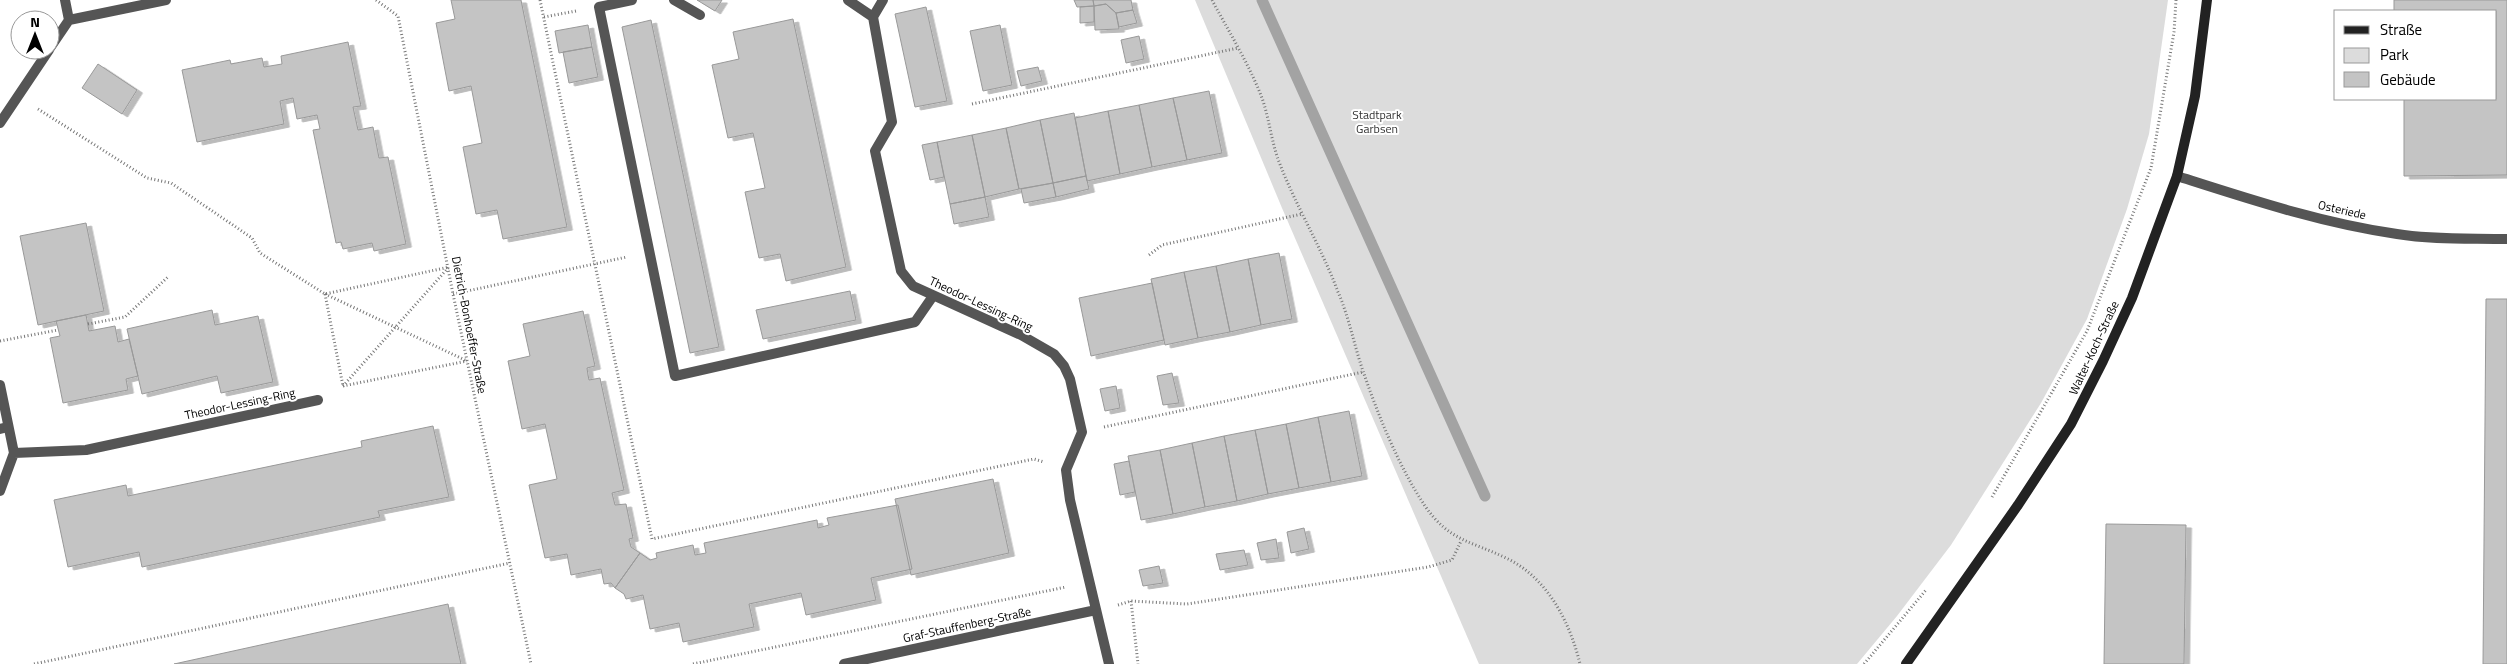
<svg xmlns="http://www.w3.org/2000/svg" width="2507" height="664" font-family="'Titillium Web',sans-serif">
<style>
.green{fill:#dcdcdc}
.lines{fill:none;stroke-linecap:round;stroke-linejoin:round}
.stream{stroke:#a3a3a3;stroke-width:11}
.building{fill:#c4c4c4;stroke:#999;filter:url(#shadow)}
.path{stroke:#777;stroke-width:3;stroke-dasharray:1 2.5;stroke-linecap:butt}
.lane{stroke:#555;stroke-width:10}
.street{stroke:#555;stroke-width:10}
.secondary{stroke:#222;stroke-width:10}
.labels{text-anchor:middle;stroke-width:4;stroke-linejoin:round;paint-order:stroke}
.park-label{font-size:12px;fill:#333;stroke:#fff}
.street-label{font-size:12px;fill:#000;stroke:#fff}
</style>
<defs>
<filter id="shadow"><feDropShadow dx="5.5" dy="3" stdDeviation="0" flood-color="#0004"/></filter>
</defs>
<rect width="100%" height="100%" fill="#fff"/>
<!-- green -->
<path class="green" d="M1195,0H2168L2149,134L2127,209L2087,319L2041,403L1951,545L1897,616L1857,664H1479L1282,208Z"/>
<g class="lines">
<!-- stream -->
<path class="stream" d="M1262,0L1485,496"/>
</g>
<!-- building -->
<path class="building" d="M451,0H521L567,227L503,239L497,210L476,214L463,147L482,143L471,86L449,91L436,23L455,19Z
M697,0H722L715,11Z
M1074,0H1093L1094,6L1077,7Z
M1093,0H1131L1133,10L1116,13L1106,4L1094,6Z
M2394,0H2507V175L2404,176V99H2496V11H2394Z
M1106,4L1116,13L1119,29L1095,30L1094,6Z
M1094,6V22L1080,23V7Z
M926,7L947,101L915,107L895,14Z
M1133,10L1137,23L1119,27L1116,13Z
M793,19L846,267L786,281L780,254L759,258L745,192L765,188L753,133L728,138L712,65L739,59L733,32Z
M651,20L719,347L690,353L622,27Z
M588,25L592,47L559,53L555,31Z
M1000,25L1012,85L983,91L970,31Z
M1139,36L1144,59L1126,63L1121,40Z
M348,42L361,106L353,107L358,130L373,127L379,158L388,157L406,244L374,251L372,243L343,249L341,242L336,243L313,130L320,129L317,115L297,119L293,98L280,101L284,124L197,142L182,70L230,60L231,64L262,58L264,67L282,64L281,56Z
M592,47L598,77L569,83L563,52Z
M98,64L137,90L122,114L82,88Z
M1038,67L1042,81L1021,86L1017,71Z
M1209,91L1222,153L1187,160L1173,98Z
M1173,98L1187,160L1152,167L1139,105Z
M1139,105L1152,167L1120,174L1108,111Z
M1108,111L1120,174L1087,181L1075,118Z
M1074,113L1086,176L1053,183L1040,120Z
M1040,120L1053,183L1019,189L1006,128Z
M1006,128L1019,189L985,197L972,135Z
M972,135L985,197L950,204L937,142Z
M937,142L944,177L930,180L922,145Z
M1086,176L1089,189L1056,197L1053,183Z
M1053,183L1056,197L1024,203L1021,189Z
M985,197L989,217L954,224L950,204Z
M86,223L104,311L38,325L20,236Z
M1279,253L1292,319L1261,325L1248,259Z
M1248,259L1261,325L1230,332L1216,266Z
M1216,266L1230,332L1198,338L1184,272Z
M1184,272L1198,338L1165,345L1151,279Z
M1152,283L1164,340L1091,356L1079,298Z
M850,291L856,320L763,339L756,310Z
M2486,299H2507V664H2483Z
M212,310L215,325L258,316L273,382L221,393L217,376L142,394L127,329Z
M583,311L595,366L587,368L588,375L589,380L600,378L624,490L612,493L615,505L626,504L633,538L629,539L631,547L640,553L615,588L611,583L604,584L601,569L571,575L567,554L545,558L529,485L557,479L545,424L522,429L508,361L530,356L523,324Z
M86,315L89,331L115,326L118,342L129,339L138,376L126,379L128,390L63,403L50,338L60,336L56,321Z
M1172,373L1179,403L1163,405L1157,376Z
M1116,386L1120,408L1105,411L1100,389Z
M1349,411L1362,476L1331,482L1318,417Z
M1318,417L1331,482L1299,488L1286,424Z
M1286,424L1299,488L1268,494L1255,430Z
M433,426L449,497L378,511L380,517L142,567L139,552L68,567L54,500L126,485L128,496L362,447L361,441Z
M1255,430L1268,494L1237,501L1224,436Z
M1224,436L1237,501L1205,507L1192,443Z
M1192,443L1205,507L1173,514L1160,450Z
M1160,450L1173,514L1141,520L1128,456Z
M1129,461L1135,492L1120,495L1114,464Z
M993,479L1009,553L911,575L895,499Z
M898,505L912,569L871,578L876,600L806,615L801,593L749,604L754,627L683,642L679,623L650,629L643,595L626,599L624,594L615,588L640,553L650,560L657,558L656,553L693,545L695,555L706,553L704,543L817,520L818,528L829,525L827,518Z
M2106,524L2186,525L2184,664H2104Z
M1304,528L1309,549L1291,553L1287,532Z
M1276,539L1279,558L1261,560L1257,543Z
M1244,550L1248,565L1220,570L1216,554Z
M1159,566L1163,583L1143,586L1139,570Z
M448,604L461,664H174L388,617Z"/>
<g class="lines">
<!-- path -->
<path class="path" d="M376,0L398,16L453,294L531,664
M540,0L652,539L1034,459L1044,462
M1212,0C1229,32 1249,64 1262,98C1269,118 1271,139 1278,159C1295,205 1321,246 1338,292C1349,317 1354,345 1363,371C1378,415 1399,467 1425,506C1449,541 1471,541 1506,558C1547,577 1570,622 1580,664
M544,17L576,11
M972,104L1238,48
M38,109L147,178L171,183L252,238L260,253L325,294L449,267
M1149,255L1162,245L1302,214
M325,294L467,361
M325,294L343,386
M453,294L627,257
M88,324L125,317L169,276
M0,341L58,330
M343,386L449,267
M343,386L467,361
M1104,427L1363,372
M1992,497L2087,331L2151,168L2174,32L2176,0
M1131,601L1138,664
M1118,605L1131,601L1187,604L1428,567L1452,560L1461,541
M34,664L510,563
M693,664L1066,587
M1864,664L1926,590"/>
<!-- lane -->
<path class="lane" d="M632,0L599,7L675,376L915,322L933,296
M674,0L700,15
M0,429L8,427"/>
<!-- street -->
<path class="street" d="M65,0L69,20
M848,0L873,17L892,122L875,151L901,271L913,286L1021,335L1054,354L1064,366L1070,379L1082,432L1066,470L1070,500L1109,664
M873,17L883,0
M50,48L69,20L166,0
M0,123L49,50
M2177,176C2249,199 2321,223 2397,234C2433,240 2471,238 2507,239
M0,385L14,453L0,491
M14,453L86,450L318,400
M844,664L1096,610"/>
<!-- secondary -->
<path class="secondary" d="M1906,664L2018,505L2071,424L2103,361L2132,298L2177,176L2195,96L2207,0"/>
</g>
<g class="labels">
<!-- park labels -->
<g class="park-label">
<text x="1377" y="119">Stadtpark<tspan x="1377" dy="14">Garbsen</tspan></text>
</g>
<!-- street labels -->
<g class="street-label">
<text transform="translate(2342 210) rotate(13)" y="4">Osteriede</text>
<text transform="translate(981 304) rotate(25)" y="4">Theodor-Lessing-Ring</text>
<text transform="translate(469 325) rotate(79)" y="4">Dietrich-Bonhoeffer-Straße</text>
<text transform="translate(2094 348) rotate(-65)" y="4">Walter-Koch-Straße</text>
<text transform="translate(240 404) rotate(-12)" y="4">Theodor-Lessing-Ring</text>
<text transform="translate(967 625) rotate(-12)" y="4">Graf-Stauffenberg-Straße</text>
</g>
</g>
<!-- legend -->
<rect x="2334" y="10" width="162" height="90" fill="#ffffff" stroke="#999999"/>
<rect x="2344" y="26" width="25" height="8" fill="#222222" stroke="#999999"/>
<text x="2380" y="35" font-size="15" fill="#000000">Straße</text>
<rect x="2344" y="48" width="25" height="15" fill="#dcdcdc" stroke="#999999"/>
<text x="2380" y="60" font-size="15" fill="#000000">Park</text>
<rect x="2344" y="72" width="25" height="15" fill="#c4c4c4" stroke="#999999"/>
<text x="2380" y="85" font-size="15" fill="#000000">Gebäude</text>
<!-- north arrow -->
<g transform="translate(35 35)"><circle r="24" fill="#ffffff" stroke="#999999"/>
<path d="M0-4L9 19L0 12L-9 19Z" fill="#000000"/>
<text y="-8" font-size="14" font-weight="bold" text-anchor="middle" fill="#000000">N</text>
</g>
</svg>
